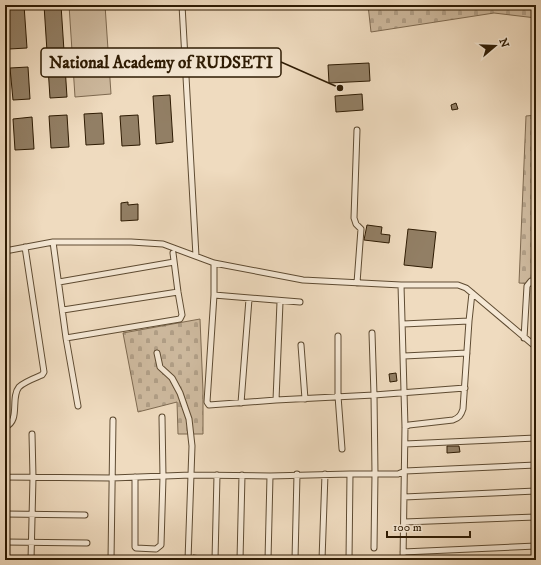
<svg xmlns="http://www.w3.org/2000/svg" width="541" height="565" font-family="'IM FELL DW Pica',serif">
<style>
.grass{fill:#ceba9f;stroke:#7e6a51}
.cemetery{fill:url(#cemetery-stones);stroke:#7e6a51}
.building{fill:#927f65;stroke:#2e1b03}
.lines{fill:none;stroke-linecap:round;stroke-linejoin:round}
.minor-casing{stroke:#5e4b32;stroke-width:7}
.minor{stroke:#f5e8d5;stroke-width:5}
.leader{fill:none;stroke:#2e1b03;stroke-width:1.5}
.callout-dot{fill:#2e1b03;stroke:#f5e8d5;stroke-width:1.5}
.callout{fill:#f5e8d5;stroke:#2e1b03;stroke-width:1.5}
.callout-label{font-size:17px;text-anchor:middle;font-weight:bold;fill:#2e1b03}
</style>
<defs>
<pattern id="cemetery-stones" width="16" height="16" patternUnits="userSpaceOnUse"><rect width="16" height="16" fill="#ceba9f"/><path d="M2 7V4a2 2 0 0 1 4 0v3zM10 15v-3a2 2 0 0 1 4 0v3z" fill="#b19f87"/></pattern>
</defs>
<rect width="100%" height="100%" fill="#efdbbf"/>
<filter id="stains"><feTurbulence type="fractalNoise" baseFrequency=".005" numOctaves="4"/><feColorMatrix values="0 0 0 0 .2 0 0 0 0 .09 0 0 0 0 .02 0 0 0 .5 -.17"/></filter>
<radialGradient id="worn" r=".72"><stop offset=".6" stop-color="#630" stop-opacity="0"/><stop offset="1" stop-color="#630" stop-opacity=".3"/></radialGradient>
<!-- grass -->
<path class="grass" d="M69,5H105L111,94L75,97Z"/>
<!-- cemetery -->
<path class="cemetery" d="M368,5H536V18L494,13L371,32Z
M536,115V284L519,283L526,116Z
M200,319L203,391V434H178L177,402L138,412L123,333Z"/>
<!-- building -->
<path class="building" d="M6,5H24L27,48L9,49Z
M44,5H61L67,97L50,98Z
M325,5H338V9L324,8Z
M369,63L370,81L329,83L328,65Z
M28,67L30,99L13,100L10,68Z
M362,94L363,110L336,112L335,96Z
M170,95L173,142L156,144L153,96Z
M456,103L458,109L452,110L451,105Z
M102,113L104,144L86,145L84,114Z
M67,115L69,147L51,148L49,116Z
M138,115L140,145L122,146L120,116Z
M32,117L34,149L15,150L13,119Z
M128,202V205L138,204V220L121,221V203Z
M367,225L382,227L381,234L390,235L389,243L364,240Z
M408,229L436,232L432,268L404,265Z
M396,373L397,381L390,382L389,374Z
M447,446H459L460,452L447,453Z
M193,555L201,556V560H193Z"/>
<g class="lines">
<defs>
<path id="minor" d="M182,5L196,256
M53,242L66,338L180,319L182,315L178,292L173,253
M5,251L53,242H131L163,244L214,263L303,280L401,285H458L466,288L472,293L536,347
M214,263V295L207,402L209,405L276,400L374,395L372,333
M59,282L174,262
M357,283L361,229L356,224L354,218L357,130
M401,285L405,427L403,560
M214,295L300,302
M63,310L178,292
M403,324L469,321
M338,336V396L342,449
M66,338L78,406
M524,338L527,286L531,281H536
M301,345L305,399
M157,353L160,367L172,378L180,393L189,419L192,446L188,560
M404,356L467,353
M276,400L280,302
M241,403L249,299
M5,427C21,421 10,398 19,387C24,382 35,378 42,375L44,372L25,247
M405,427L409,425L453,420C459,418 461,415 463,409L469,321L472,293
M405,444L536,438
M5,452L6,477
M5,477L112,478L191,475L270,476L350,474H398L405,471L536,465
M135,477V547L136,548L156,549L161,545L163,477L162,417
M404,497L536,491
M5,514L85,515
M404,522L536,517
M5,542L87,543
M374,548L375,474L374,395L465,388
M403,552L536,546
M31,560L33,477L32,434
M111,560L113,420
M215,560L217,475
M240,560L242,475
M268,560L270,476
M295,560L297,474
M322,560L325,474
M349,560L350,474"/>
</defs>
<!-- minor casing -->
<use href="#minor" class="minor-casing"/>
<!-- minor -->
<use href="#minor" class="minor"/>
</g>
<!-- callouts -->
<path class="leader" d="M340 88L281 62"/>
<circle class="callout-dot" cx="340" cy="88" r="4"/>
<rect class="callout" x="41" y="48" width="240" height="29" rx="4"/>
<g class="callout-label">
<text x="161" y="68">National Academy of RUDSETI</text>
</g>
<!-- margin -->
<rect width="541" height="565" fill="none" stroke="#efdbbf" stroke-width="20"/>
<rect x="6" y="6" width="529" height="553" fill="none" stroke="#2e1b03" stroke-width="2"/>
<rect x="10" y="10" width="521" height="545" fill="none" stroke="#2e1b03"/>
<!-- north arrow -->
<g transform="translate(495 46) rotate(71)" stroke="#f5e8d5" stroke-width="3" paint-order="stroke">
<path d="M0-3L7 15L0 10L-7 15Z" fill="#2e1b03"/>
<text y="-6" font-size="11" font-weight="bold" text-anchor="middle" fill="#2e1b03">N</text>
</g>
<!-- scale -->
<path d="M387 531v6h83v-6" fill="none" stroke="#2e1b03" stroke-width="2"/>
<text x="393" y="531" font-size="12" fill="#2e1b03" stroke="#f5e8d5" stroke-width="3" paint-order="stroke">100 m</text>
<rect width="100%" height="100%" filter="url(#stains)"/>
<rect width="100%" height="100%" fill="url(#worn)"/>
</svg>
